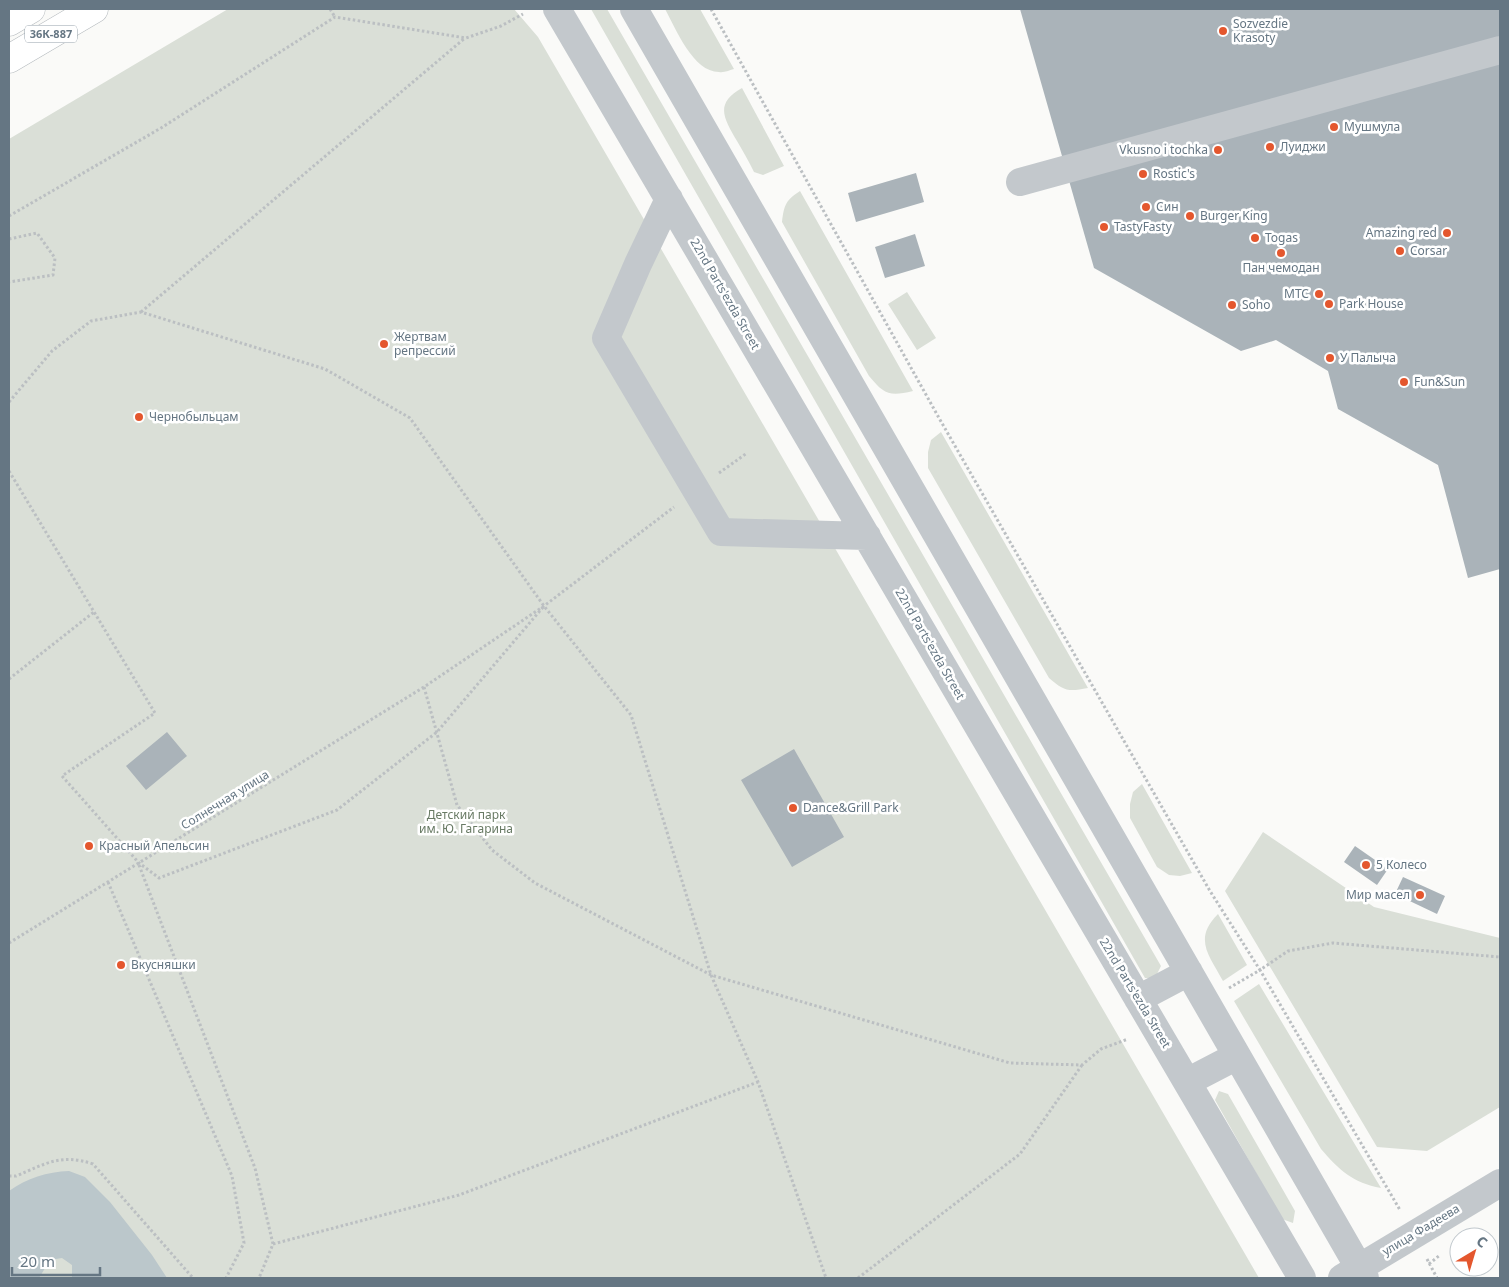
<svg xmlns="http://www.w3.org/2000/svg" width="1509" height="1287" font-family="'Noto Sans',sans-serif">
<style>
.green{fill:#dadfd7}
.water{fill:#bbc7cb}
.building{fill:#aab3b9}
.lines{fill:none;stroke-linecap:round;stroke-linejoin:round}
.major-casing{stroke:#b5babe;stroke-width:29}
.path{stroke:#bbbfc2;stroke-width:3;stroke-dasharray:2.5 2.5;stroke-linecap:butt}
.minor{stroke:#c3c8cc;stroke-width:28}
.major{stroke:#fff;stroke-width:28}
.poi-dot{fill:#e4572e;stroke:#fff;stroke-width:2}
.labels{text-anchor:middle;stroke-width:5;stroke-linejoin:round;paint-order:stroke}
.shield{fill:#fff;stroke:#939fa8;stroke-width:1}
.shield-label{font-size:11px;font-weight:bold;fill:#657683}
.poi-label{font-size:12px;fill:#657683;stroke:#fff;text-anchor:start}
.street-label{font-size:12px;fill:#657683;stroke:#fff}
.park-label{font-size:12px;fill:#687a64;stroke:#fff}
</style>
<rect width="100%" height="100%" fill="#fafaf8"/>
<!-- green -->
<path class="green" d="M228,9H514L538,37L1259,1278H9V139Z
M591,9H607L1161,966L1155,978H1145Z
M665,9H700L734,69C730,70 724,73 719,72C693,72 676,29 665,9Z
M742,88L784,166L763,175L754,172C749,162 743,151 737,141C724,118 714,104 742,88Z
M800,191L913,391C889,397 884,394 869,376L782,222C784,205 786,200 800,191Z
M907,292L936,338L917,350L888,304Z
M941,432L1088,688C1068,692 1064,691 1049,678L928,468V452L931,440Z
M1142,784L1192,873L1180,876L1169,875L1157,867L1130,818V804L1133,792Z
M1263,832L1374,907L1500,938V1107L1427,1151L1377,1147L1225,891Z
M1218,914L1247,965L1223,981C1209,955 1193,939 1218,914Z
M1259,984L1381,1188C1353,1183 1339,1170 1321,1149L1234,1001Z
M1219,1091L1228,1094L1295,1211L1293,1223L1282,1219L1215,1100Z"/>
<!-- water -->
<path class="water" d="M69,1171L85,1177L110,1202L152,1255L167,1278H72V1265L62,1258L50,1260L39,1278H9V1191C27,1178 47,1172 69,1171Z"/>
<!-- building -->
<path class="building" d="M1020,9H1500V569L1468,578L1438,465L1338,409L1328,371L1276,340L1241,351L1094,268Z
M916,173L924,202L856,222L848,193Z
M915,234L925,266L885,278L875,247Z
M167,732L187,756L146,790L126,766Z
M794,749L844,837L792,867L741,780Z
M1355,846L1388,869L1377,885L1344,862Z
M1403,877L1445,896L1437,914L1395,894Z"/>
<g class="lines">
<defs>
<path id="major" d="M9,22L31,9
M9,59L94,9"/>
</defs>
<!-- major casing -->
<use href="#major" class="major-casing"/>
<!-- path -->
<path class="path" d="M330,9L335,17
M711,9L939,418L1210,891L1260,970L1288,951L1333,943L1500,957
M9,216L161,128L335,17L466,38L501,26L523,14
M9,239L37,233L55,258L53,275L9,282
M141,312L465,38
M9,402L52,351L91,321L141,312L325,369L410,418L544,606L631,715L711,975L758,1082L826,1278
M9,471L155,713L62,776L139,863L159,878L337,810L437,732L544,606
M719,473L747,453
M9,679L94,612
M424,687L457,805L492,850L535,883L711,975L1010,1063L1082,1065L1101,1049L1128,1039
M139,865L255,1168L273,1244L259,1278
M108,882L232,1176L244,1243L226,1278
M9,943L424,687L544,606L674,507
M1229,988L1260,970L1400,1210
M9,1176H16C45,1164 61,1153 93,1164L193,1278
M273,1244L459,1195L758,1082
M1427,1259L1437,1278
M1429,1264L1440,1255
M858,1278L1020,1154L1082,1065"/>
<!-- minor -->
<path class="minor" d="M557,9L1302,1278
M634,9L1365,1278
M1020,182L1500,50
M669,199L638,264L606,338L721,532L867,536
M1138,999L1189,972
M1187,1082L1237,1056
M1342,1278L1500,1183"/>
<!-- major -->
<use href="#major" class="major"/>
</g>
<!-- markers -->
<g class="poi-dot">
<circle cx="1223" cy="31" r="5"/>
<circle cx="1334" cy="127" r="5"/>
<circle cx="1270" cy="147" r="5"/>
<circle cx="1218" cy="150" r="5"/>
<circle cx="1143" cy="174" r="5"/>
<circle cx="1146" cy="207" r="5"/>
<circle cx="1190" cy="216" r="5"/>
<circle cx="1104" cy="227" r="5"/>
<circle cx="1447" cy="233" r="5"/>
<circle cx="1255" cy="238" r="5"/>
<circle cx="1400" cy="251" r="5"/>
<circle cx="1281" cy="253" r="5"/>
<circle cx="1319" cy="294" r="5"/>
<circle cx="1329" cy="304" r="5"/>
<circle cx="1232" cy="305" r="5"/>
<circle cx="384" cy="344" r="5"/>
<circle cx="1330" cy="358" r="5"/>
<circle cx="1404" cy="382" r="5"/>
<circle cx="139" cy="417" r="5"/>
<circle cx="793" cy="808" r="5"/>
<circle cx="89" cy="846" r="5"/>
<circle cx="1366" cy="865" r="5"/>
<circle cx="1420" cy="895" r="5"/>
<circle cx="121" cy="965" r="5"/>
</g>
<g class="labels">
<!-- shield labels -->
<rect class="shield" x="25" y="25.5" width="52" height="17" rx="4"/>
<g class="shield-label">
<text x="51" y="38">36К-887</text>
</g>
<!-- poi labels -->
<g class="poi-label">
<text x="1233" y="28">Sozvezdie<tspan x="1233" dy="14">Krasoty</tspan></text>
<text x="1344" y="131">Мушмула</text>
<text x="1280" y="151">Луиджи</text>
<text x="1208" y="154" text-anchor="end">Vkusno i tochka</text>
<text x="1153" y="178">Rostic's</text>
<text x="1156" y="211">Син</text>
<text x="1200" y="220">Burger King</text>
<text x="1114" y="231">TastyFasty</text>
<text x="1437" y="237" text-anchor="end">Amazing red</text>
<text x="1265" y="242">Togas</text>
<text x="1410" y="255">Corsar</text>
<text x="1281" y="272" text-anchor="middle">Пан чемодан</text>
<text x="1309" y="298" text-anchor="end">МТС</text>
<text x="1339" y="308">Park House</text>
<text x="1242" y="309">Soho</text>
<text x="394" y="341">Жертвам<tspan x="394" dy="14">репрессий</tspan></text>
<text x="1340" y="362">У Палыча</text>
<text x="1414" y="386">Fun&amp;Sun</text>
<text x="149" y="421">Чернобыльцам</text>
<text x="803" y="812">Dance&amp;Grill Park</text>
<text x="99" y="850">Красный Апельсин</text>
<text x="1376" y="869">5 Колесо</text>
<text x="1410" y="899" text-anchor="end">Мир масел</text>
<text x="131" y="969">Вкусняшки</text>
</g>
<!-- street labels -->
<g class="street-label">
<text transform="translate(725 294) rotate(60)" y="4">22nd Parts'ezda Street</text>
<text transform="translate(930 644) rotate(60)" y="4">22nd Parts'ezda Street</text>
<text transform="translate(225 800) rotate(-32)" y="4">Солнечная улица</text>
<text transform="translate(1135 993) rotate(59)" y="4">22nd Parts'ezda Street</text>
<text transform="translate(1421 1230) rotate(-31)" y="4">улица Фадеева</text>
</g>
<!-- park labels -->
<g class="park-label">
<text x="466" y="819">Детский парк<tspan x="466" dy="14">им. Ю. Гагарина</tspan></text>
</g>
</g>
<!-- border -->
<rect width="1509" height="1287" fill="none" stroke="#657683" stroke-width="20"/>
<!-- north arrow -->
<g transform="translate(1474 1252) rotate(38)"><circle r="24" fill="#ffffff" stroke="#c1c8cd"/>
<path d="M0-4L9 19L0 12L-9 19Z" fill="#e4572e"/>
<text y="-8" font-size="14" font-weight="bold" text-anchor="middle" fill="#657683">С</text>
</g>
<!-- scale -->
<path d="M12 1267v8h88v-8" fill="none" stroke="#657683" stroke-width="2.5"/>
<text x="20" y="1267" font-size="15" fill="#657683" stroke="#ffffff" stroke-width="4" paint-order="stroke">20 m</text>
</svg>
